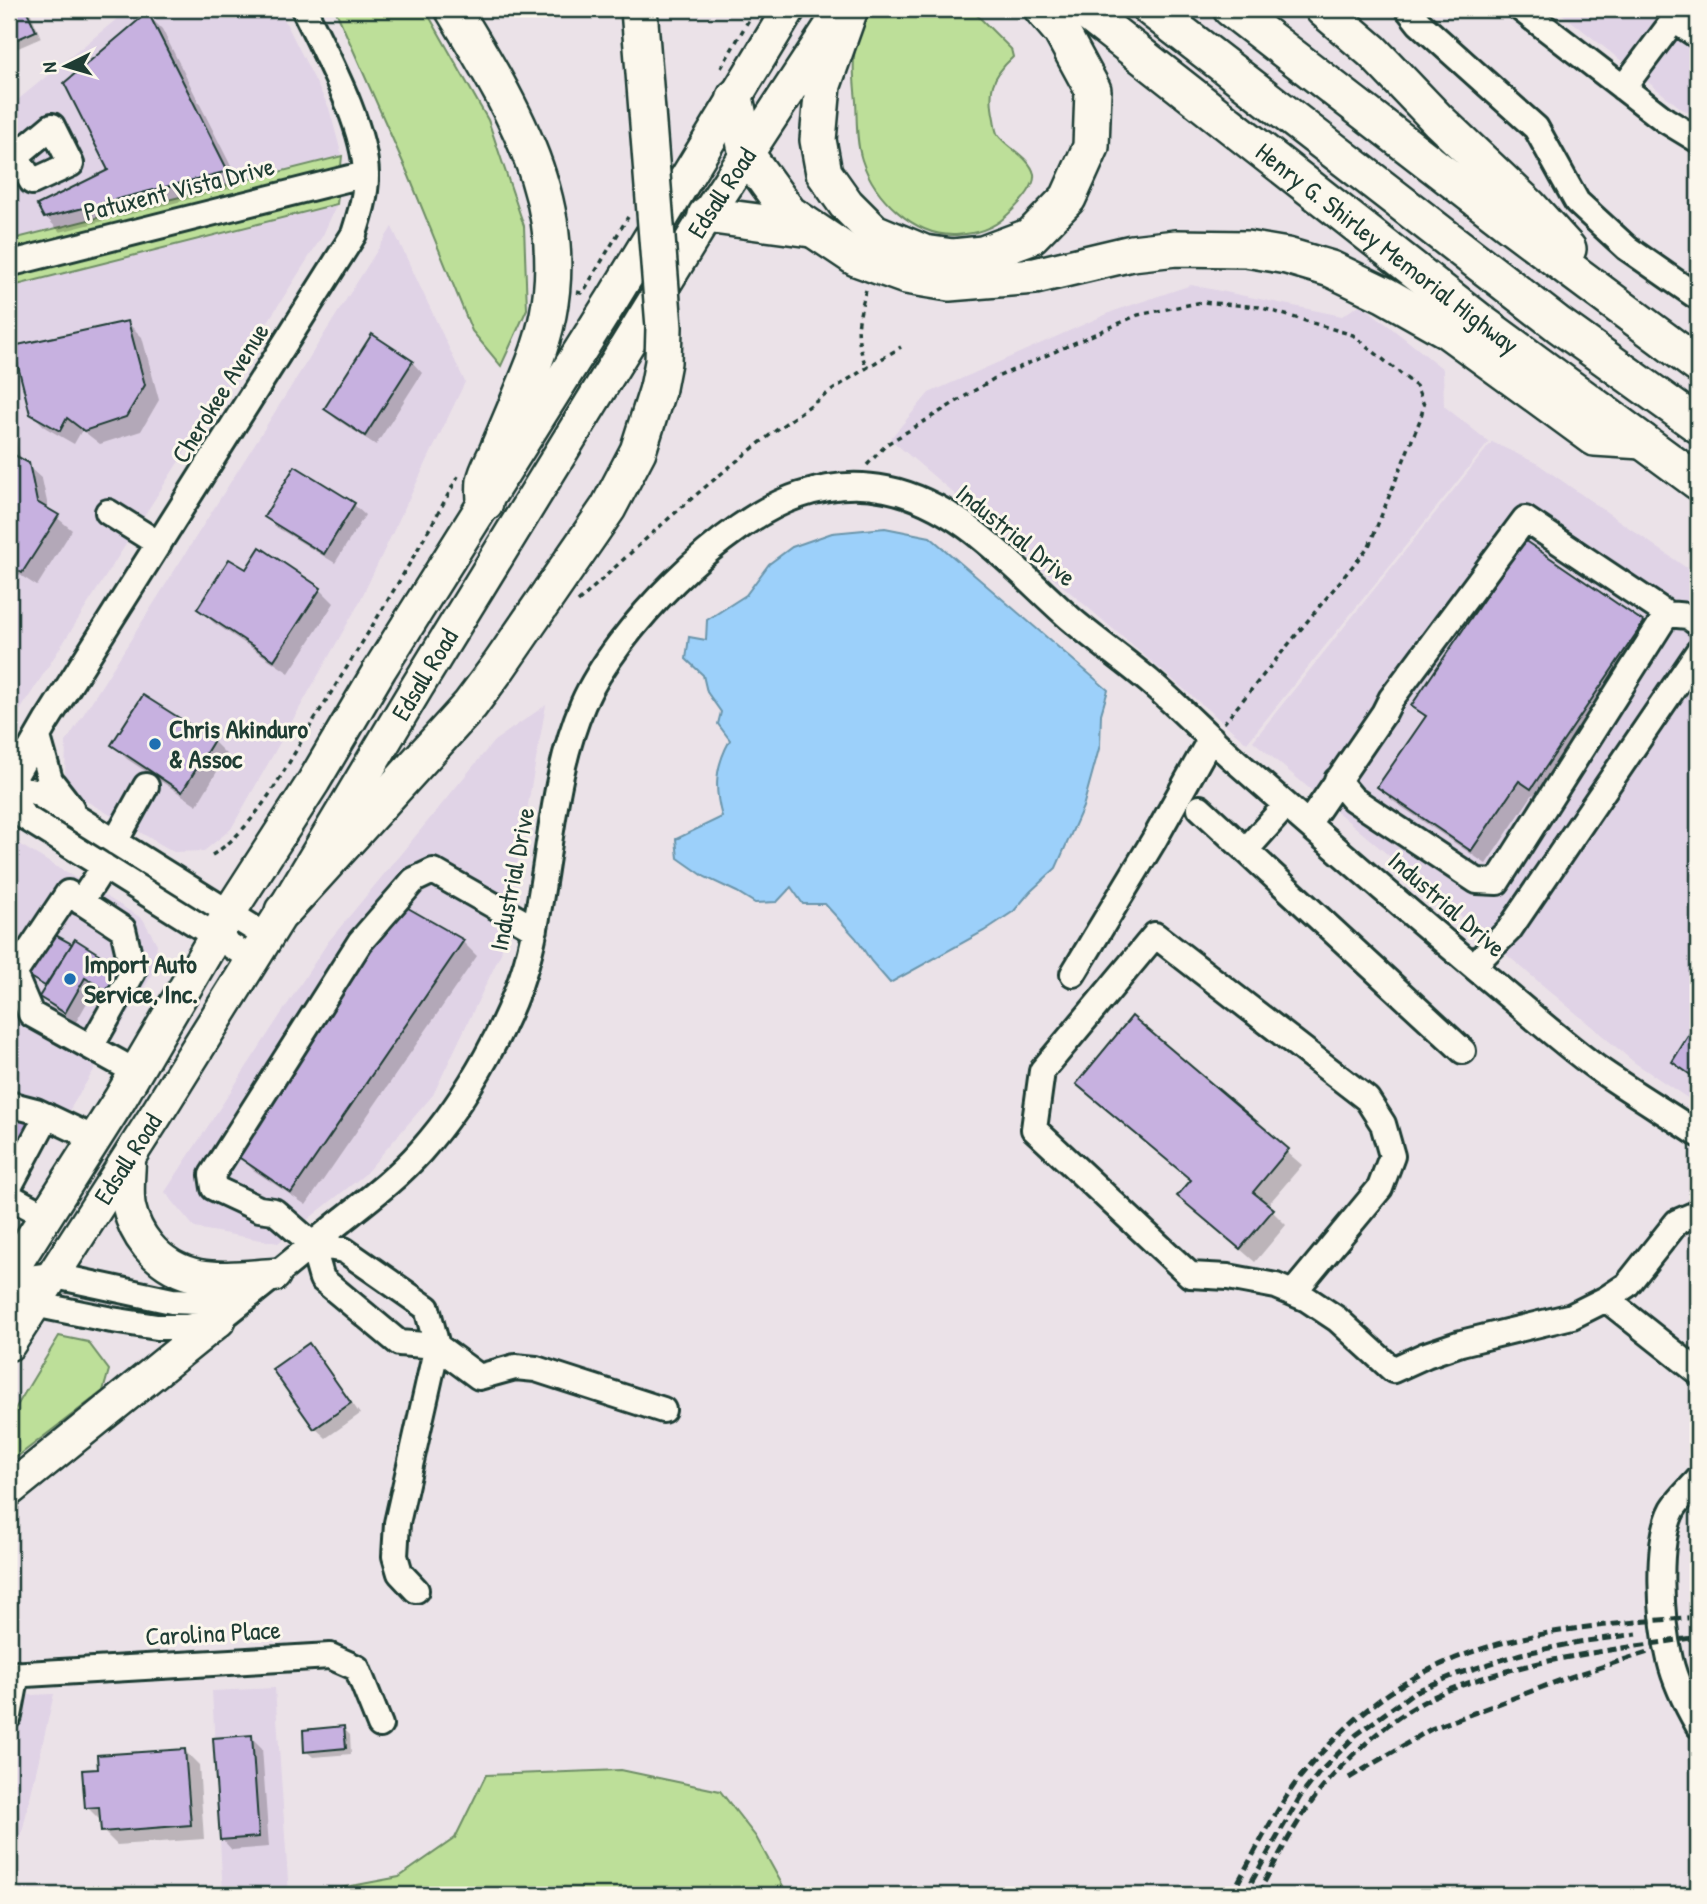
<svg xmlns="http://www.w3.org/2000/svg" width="1707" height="1904" font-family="'Patrick Hand',sans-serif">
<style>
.built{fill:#e0d3e6}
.green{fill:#bddf99;stroke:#6e8e66;stroke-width:2}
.water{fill:#9cd0fa;stroke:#6a95ab;stroke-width:2}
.shadow{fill:#0003}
.building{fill:#c7b1e0;stroke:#1f3d34;stroke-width:2}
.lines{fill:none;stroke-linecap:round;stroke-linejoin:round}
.minor-casing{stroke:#1f3d34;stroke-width:30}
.major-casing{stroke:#1f3d34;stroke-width:37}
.highway-casing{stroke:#1f3d34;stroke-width:40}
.path{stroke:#1f3d34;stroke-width:3.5;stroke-dasharray:5 5;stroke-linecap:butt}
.minor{stroke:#fbf7ec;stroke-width:24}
.major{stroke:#fbf7ec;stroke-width:32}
.highway{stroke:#fbf7ec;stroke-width:35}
.rail{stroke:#1f3d34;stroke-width:5;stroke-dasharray:10 5;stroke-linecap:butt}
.highway-bridge-casing{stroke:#1f3d34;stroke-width:40;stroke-linecap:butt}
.highway-bridge{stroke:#fbf7ec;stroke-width:35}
.poi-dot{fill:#1f6fb2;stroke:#fbf7ec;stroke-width:2.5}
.labels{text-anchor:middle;stroke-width:6;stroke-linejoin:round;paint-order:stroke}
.street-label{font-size:26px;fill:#1f3d34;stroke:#fbf7ec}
.poi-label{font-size:26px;font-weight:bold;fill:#1f3d34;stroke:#fbf7ec;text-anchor:start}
</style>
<rect width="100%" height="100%" fill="#ebe2e8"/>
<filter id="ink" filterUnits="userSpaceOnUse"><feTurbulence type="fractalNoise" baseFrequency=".0143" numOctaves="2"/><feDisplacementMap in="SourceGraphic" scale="14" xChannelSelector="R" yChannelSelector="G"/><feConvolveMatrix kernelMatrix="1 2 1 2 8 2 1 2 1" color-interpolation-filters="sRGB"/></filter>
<g filter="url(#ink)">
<!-- built -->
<path class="built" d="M129,9H279L329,108L342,156L9,240V107Z
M1556,9H1698V116L1682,109Z
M337,204L323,235L9,728V287Z
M392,227L465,382L358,605L231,829L204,851L174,852L81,798L65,778L66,742Z
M1191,285L1342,316L1361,304L1443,369L1444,406L1489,442L1247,743L890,439L929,393L1114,311Z
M1492,442L1538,464L1698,576V1105L1635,1063L1253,741Z
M546,705L501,953L433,1095L364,1175L278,1243L195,1228L165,1192L328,942L494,741Z
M9,838L143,919L157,944L152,975L9,1209Z
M275,1688L289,1895H223L212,1691Z
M54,1694L17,1854L12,1853L9,1865V1696Z"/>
<!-- green -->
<path class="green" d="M335,9H425L488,120L524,226L527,309L501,366L472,331L409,176Z
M872,9H971L1011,49L1013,57C991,77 988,91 994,119C995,124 995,131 998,135C1007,148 1030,157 1034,174C1036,188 1015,208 1005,217C991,230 974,234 956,235C914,237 874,197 862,160C856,142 857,120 856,101C854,82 852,61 856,42C859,30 866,20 872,9Z
M342,156L337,204L9,287V240Z
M59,1336L88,1342L109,1370L103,1391L9,1463V1419Z
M621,1770L720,1791L756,1837L788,1895H304L399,1877L455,1838L486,1775Z"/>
<!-- water -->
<path class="water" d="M885,528L930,537L1108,690L1101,714L1100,745L1083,807L1056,868L1030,892L1014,911L984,931L890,983L871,961L856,938L825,904H803L791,887L777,902L755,903L737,892L705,877L678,858L676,839L722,817C714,788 715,767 730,740L718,724L721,712L707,692L703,675L686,659L689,637L706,640L707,620L746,595L769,564L792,547L832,533Z"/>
<!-- shadow -->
<path class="shadow" d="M9,9H29L41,38L9,52Z
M148,15L162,29L241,186L60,232L46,217L110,171Z
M127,322L142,337L159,400L141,431L100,444L82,430L74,444L46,428L31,413Z
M412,362L422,373L376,445L336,419L326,409Z
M9,409L21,460L42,479L49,511L72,530L37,586L9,568Z
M295,468L354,505L365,515L335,563L276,527L266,517Z
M261,549L320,589L334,603L289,673L214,623L200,609L247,571Z
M1643,623L1657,637L1545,802L1533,794L1486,864L1393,801L1379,787L1426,718L1414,706Z
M213,741L227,755L197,805L127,759L113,745Z
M409,910L463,942L477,956L306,1205L253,1170L239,1155Z
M71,946L123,1003L96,987L76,1022L52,1007L41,996L46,988L25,973Z
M1132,1019L1302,1165L1267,1206L1286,1225L1255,1262L1179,1196L1192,1181L1078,1083Z
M1698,1024V1083L1674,1062Z
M309,1346L319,1356L360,1414L326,1438L315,1428Z
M343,1728L350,1735L351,1754L313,1757L306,1751Z
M251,1737L262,1748L269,1847L232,1850L222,1839Z
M184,1750L199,1765L204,1839L117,1845L103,1831L101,1821L87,1807Z
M9,1870L12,1873L9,1891Z"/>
<!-- building -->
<path class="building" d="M9,9H26L36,31L9,43Z
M148,12L228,171L44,218L37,205L108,170L64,83Z
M128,321L145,385L126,417L84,431L67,418L60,431L30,414L13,346Z
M372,334L413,361L365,436L324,409Z
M9,452L29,463L37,502L59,515L22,573L9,565Z
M295,466L355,503L324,554L264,517Z
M1524,540L1644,622L1531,789L1519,781L1471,851L1377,787L1426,716L1411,706Z
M260,547L321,588L274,660L197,609L229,559L246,569Z
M143,695L214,740L182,792L111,745Z
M408,908L464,940L291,1193L237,1156L363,956Z
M48,931L72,944L45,986L23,973Z
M75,939L127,972L112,994L85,978L65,1013L39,997Z
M1132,1016L1289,1149L1253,1192L1274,1209L1240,1249L1177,1196L1191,1180L1076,1084Z
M1698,1020V1080L1672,1062Z
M9,1107L33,1121L9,1162Z
M309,1343L351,1403L314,1429L272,1369Z
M344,1726L346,1748L304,1752L303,1730Z
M252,1735L259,1837L220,1840L213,1738Z
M185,1749L191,1825L101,1832L99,1807L85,1808L82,1770L98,1769L97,1755Z"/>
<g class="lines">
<defs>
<path id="minor" d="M1408,9L1419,23L1536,128L1577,202L1627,248L1696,296
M1521,9L1665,120L1698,140
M1674,20L1698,36
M1623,88L1682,9
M9,162L52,126L71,164L32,182L16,156
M9,259L12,263L366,174
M108,512L159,544
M1667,614L1688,616L1698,624
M38,737L50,780L71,807
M9,786L46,722L354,234C360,215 366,196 366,176C366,127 325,53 304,9
M9,786L23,816L252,959
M9,786L34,791L266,936
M1200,808L1463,1051
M1308,824L1384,713L1391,699L1525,519L1667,614L1497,882L1477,881L1353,799L1337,780
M115,842L146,786
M1246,850L1286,805
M81,902L104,866
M1473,966L1509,930L1698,652
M1073,974L1154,840L1211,738
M91,1047L133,972L123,929L68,893L14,974L31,1014L136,1072
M9,1104L36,1111L95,1139
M9,1187L47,1116
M9,1196L46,1216
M312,1244L322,1279L399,1343L437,1346L479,1377L515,1367L536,1369L663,1410
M9,1281L51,1275L172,1301L198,1302L254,1282
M9,1286L34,1304L112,1320L157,1327H187L219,1320C250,1295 282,1270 313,1244C349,1213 389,1187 421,1151C467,1099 513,1019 530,950C550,871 550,780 583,704C615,631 723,520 800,495C827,486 858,483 886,489C962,504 1016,571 1072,620C1097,641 1124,660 1149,681C1177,705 1202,731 1230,756C1312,828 1395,900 1479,971C1518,1003 1556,1038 1597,1068C1630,1091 1665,1112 1698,1134
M1293,1293L1380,1188L1392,1156L1383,1124L1367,1099L1155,935L1042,1071L1034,1129L1190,1275L1228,1277L1276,1286L1307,1299L1337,1319L1393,1370L1426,1355L1461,1343L1572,1316L1606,1299L1627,1285L1677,1222L1698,1213
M1606,1299L1698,1372
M1698,1480C1690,1489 1679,1499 1673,1509C1655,1542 1661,1623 1670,1660C1675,1681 1687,1706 1698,1725
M416,1590L400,1573L395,1556L397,1523L437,1346L427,1308L344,1250L312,1244L274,1211L259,1209L214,1188L212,1175L360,942L414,880L433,871L535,929
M9,1675L330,1656L357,1668L380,1725
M9,1716L17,1674"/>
<g id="major">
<path d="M129,1158C129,1173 126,1191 129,1207C132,1221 139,1235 148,1246C182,1287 226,1278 274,1275"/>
<path d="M9,1274L120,1099L229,913L314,781L380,669L612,300L789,9"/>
<path id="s1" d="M9,1344L154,1118L283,911L417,687L705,218L842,9"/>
<path d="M9,1490L219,1320"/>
</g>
<g id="highway">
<path d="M453,9C521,121 586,228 534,363C523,391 511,419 499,447C495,458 487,470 485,481C484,488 485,496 485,503"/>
<path d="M850,9L823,85L818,140L824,173L846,204L874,232L924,253L953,257L983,254L1031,236L1068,198L1091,147L1093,90L1061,31L1042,9"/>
<path id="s2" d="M1082,9L1482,323L1698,482"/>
<path d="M1151,9L1559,325L1698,425"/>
<path d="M1231,9L1513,227L1698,365"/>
<path d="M1323,9L1372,51L1438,120L1529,206L1568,249"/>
<path d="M735,97L747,155L789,213L856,258L906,276L949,283L1035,276L1132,253L1176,248L1246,249L1287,256L1331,269L1385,295L1447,330L1595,438L1642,441"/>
<path d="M706,215L811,229"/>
<path d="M283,911L470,705L499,666L608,508L638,451L658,388"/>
</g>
</defs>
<!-- minor casing -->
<use href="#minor" class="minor-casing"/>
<!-- major casing -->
<use href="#major" class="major-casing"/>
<!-- highway casing -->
<use href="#highway" class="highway-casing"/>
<!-- path -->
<path class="path" d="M721,68L755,9
M866,290C857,324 854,335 867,369
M577,292L581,293L585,289L628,217
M867,465L887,444L995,378L1138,315L1202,302L1259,307L1353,335L1416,386L1424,405L1420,420L1369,546L1224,723
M578,602C655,529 736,456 824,396C849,378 875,363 901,347
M212,855C257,828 287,764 314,720C364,640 414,560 458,476"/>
<!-- minor -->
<use href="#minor" class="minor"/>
<!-- major -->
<use href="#major" class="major"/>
<!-- highway -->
<use href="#highway" class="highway"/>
<!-- rail -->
<path class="rail" d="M1349,1778L1431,1729L1564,1679L1648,1652
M1231,1895C1251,1860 1269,1822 1292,1788C1304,1771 1319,1755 1334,1740C1436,1634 1560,1628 1698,1617
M1244,1895L1300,1797L1319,1773L1356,1735L1414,1692L1457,1674L1521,1654L1579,1642L1637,1634
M1257,1895C1279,1856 1300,1812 1331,1778C1362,1744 1401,1710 1444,1692C1524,1659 1613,1650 1698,1637"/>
<defs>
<path id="highway-bridge" d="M639,9L664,327L663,362L658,388"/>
</defs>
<!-- highway-bridge casing -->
<use href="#highway-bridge" class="highway-bridge-casing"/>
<!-- highway-bridge -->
<use href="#highway-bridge" class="highway-bridge"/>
</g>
</g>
<!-- markers -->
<g class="poi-dot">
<circle cx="155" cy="744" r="7"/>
<circle cx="70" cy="979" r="7"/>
</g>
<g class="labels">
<!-- street labels -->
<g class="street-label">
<text transform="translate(179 189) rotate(-14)" y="9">Patuxent Vista Drive</text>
<text dy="9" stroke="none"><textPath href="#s1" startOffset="1354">Edsall Road</textPath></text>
<text dy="9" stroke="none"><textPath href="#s2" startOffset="388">Henry G. Shirley Memorial Highway</textPath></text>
<text transform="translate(220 393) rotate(-58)" y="9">Cherokee Avenue</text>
<text transform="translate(1016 535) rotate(39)" y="9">Industrial Drive</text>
<text dy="9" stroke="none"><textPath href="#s1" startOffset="788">Edsall Road</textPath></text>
<text transform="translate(512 879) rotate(-79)" y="9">Industrial Drive</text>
<text transform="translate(1447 904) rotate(41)" y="9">Industrial Drive</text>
<text dy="9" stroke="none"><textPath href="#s1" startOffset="220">Edsall Road</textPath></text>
<text transform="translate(213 1633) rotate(-3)" y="9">Carolina Place</text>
</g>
<!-- poi labels -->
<g class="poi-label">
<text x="169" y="738">Chris Akinduro<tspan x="169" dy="30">&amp; Assoc</tspan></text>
<text x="84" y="973">Import Auto<tspan x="84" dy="30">Service, Inc.</tspan></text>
</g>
</g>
<!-- margin -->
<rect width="1707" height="1904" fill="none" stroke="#fbf7ec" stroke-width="35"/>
<rect x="18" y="18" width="1672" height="1869" fill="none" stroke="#1f3d34" stroke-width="2.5" filter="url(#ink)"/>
<!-- north arrow -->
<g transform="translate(66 66) rotate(265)" stroke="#fbf7ec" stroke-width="5" paint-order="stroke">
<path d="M0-5L12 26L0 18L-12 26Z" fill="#1f3d34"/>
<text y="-10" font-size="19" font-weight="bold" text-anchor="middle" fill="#1f3d34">N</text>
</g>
</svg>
